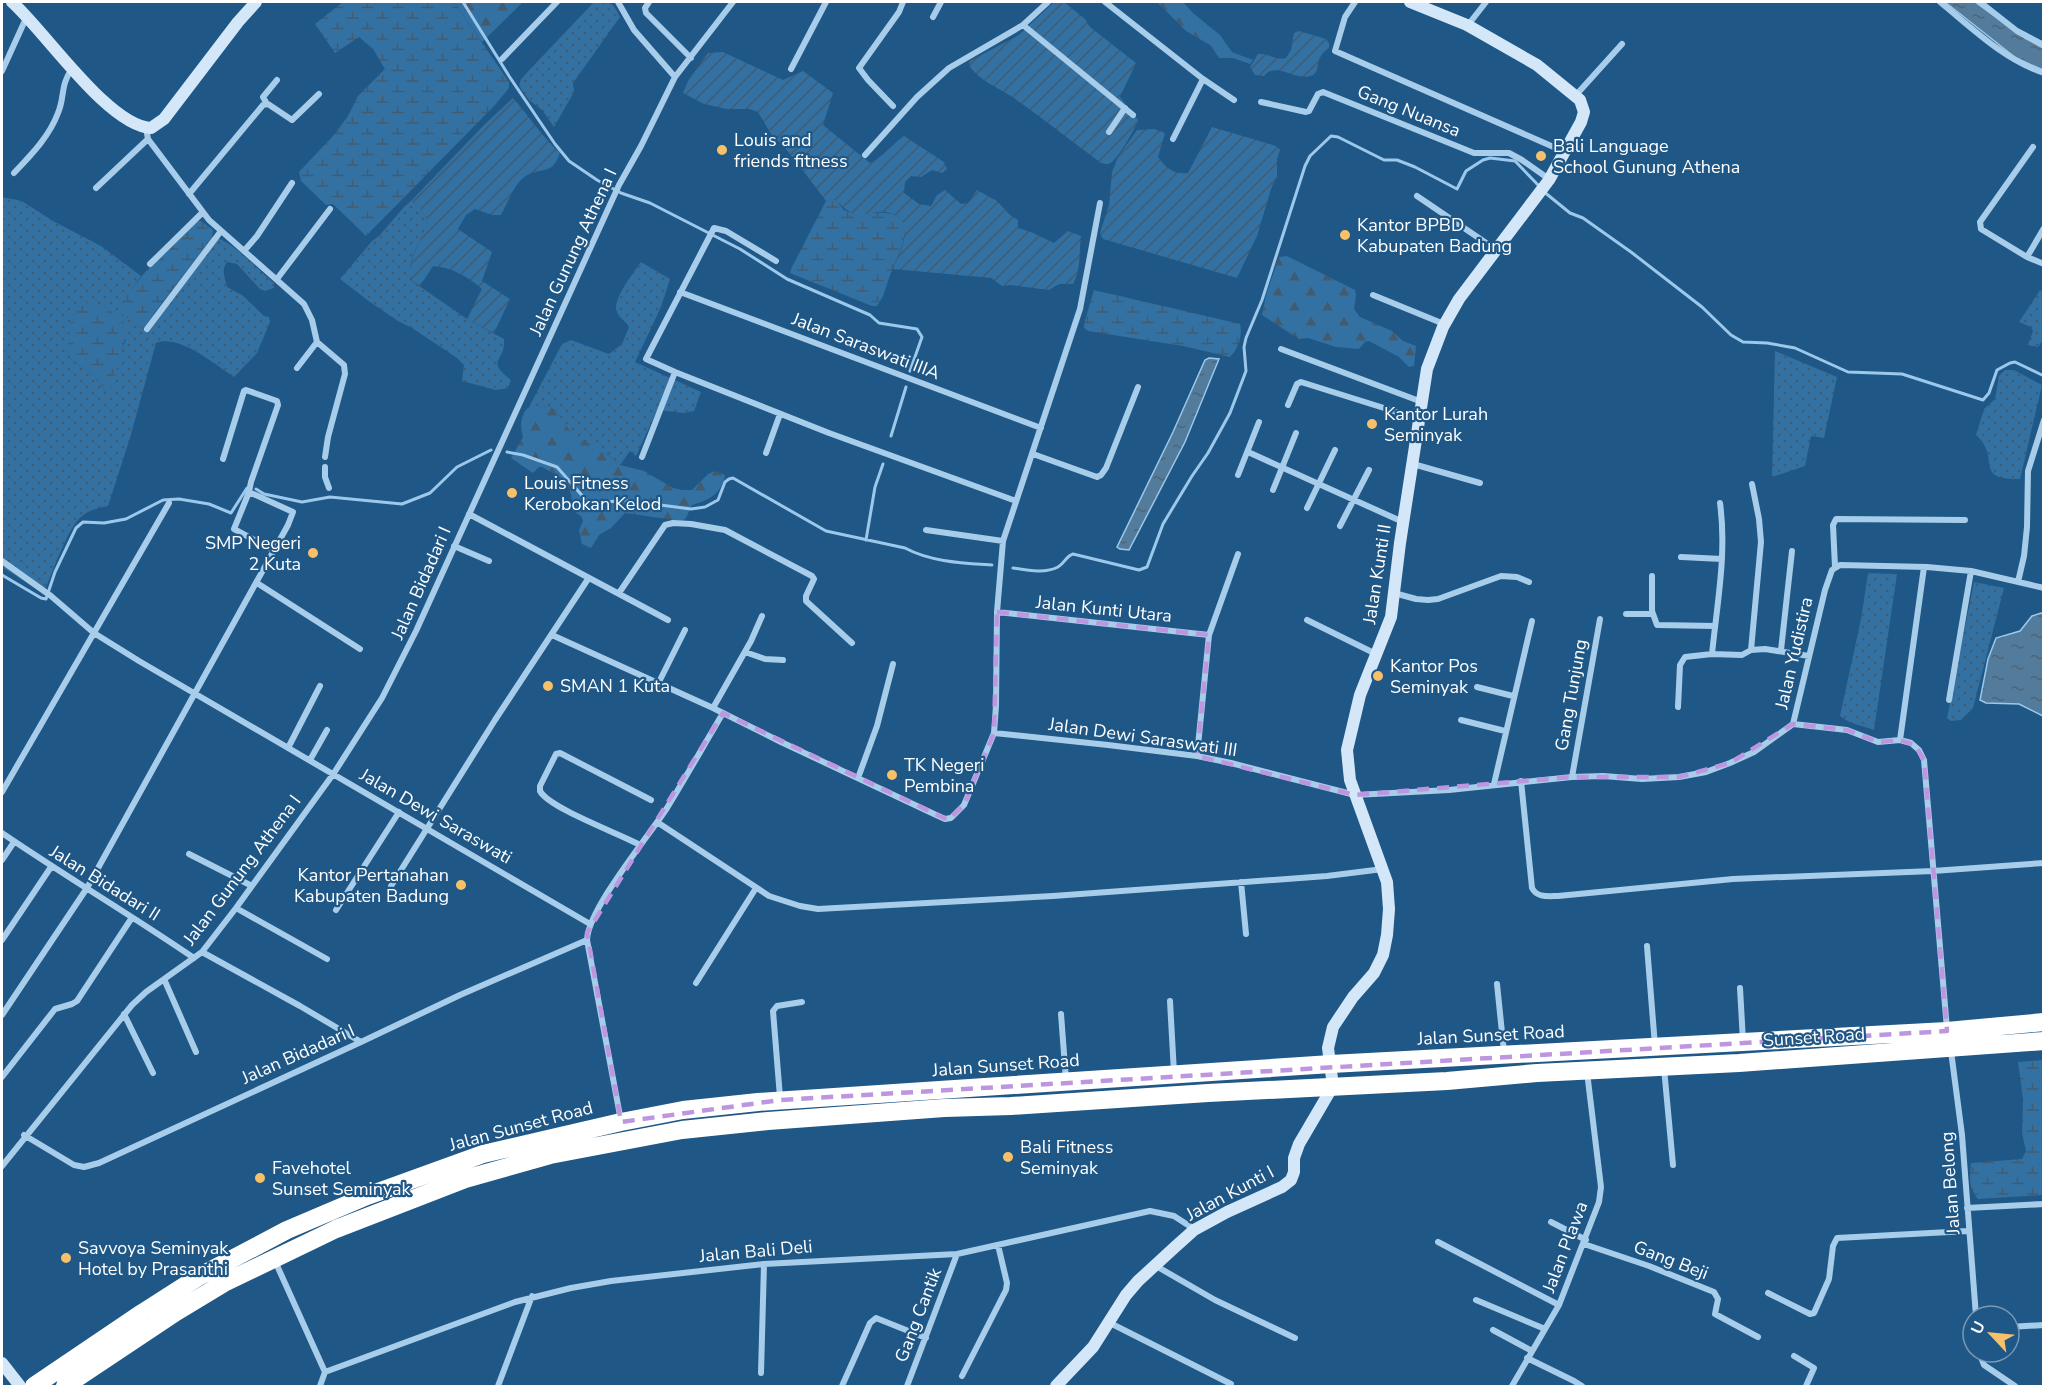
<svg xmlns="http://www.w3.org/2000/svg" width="2045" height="1388" font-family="'Nunito Sans',sans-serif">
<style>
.grass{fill:url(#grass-dots);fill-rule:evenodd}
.forest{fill:url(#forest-firs)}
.wetland{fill:url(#wetland-marsh)}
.garden{fill:url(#garden-furrows)}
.water{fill:url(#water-ripples);stroke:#9cc9eb;stroke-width:1.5}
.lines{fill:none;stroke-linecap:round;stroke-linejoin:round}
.stream{stroke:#9cc9eb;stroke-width:3}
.street{stroke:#a8cdea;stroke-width:6}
.secondary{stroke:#d4e7f8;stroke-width:12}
.highway{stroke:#fff;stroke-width:18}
.marked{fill:none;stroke:#bd96df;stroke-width:4.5;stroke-dasharray:12 8;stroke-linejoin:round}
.poi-dot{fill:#f8c068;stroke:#1f5786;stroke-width:2}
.labels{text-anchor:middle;stroke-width:4.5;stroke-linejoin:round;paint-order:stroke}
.street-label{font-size:18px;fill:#fff;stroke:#1f5786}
.poi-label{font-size:18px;fill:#fff;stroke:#1f5786;text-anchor:start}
</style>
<defs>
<pattern id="grass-dots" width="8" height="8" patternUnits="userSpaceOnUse" patternTransform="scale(1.5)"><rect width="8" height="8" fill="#3371a3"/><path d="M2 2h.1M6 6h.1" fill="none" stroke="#425b6f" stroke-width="1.8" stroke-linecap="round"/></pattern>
<pattern id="forest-firs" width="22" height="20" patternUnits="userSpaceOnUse" patternTransform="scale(1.5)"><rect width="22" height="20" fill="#3371a3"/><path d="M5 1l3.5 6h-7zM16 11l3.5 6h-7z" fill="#425b6f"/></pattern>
<pattern id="wetland-marsh" width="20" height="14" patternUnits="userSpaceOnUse" patternTransform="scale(1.5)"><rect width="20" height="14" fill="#3371a3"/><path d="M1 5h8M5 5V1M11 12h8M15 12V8" fill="none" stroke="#425b6f"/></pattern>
<pattern id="garden-furrows" width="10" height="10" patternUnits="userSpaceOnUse" patternTransform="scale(1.5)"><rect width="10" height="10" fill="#3371a3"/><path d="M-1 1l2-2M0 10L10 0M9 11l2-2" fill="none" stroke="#425b6f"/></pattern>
<pattern id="water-ripples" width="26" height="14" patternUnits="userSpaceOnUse" patternTransform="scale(1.5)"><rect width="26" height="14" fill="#537b9c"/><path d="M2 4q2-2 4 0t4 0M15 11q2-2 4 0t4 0" fill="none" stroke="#506474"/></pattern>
</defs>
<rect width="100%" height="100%" fill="#1f5786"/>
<!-- grass -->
<path class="grass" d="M594,2C611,1 612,1 620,17L573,83L574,92L554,127L542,110L529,100L519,86L521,79Z
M2,197L22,201L53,221L101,246L141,276L120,305L119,311L143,329L212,236C236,243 255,268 274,283V288L265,291L260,289L237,264L227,262C221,270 225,278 227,287L242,295L264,316L269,317L270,322L257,353L234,377C214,364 179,334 156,343L130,438L108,506C99,508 89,510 82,516C68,527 54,569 46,587L38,590L2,567ZM126,339L105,391L94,376L71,359L67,350Z
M411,201L419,206L427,219C426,239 403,260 412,281L467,319L504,339C506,362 484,359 511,380L508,388L496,390L462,381L464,365L457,358L412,328L398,321L370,302L340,279L372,241L379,236L404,207Z
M641,262L670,279L661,307L635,362L701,392L694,411L684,413L657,410L636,456L630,451L620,465L606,453L574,437L556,411L548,406L529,407L562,344L571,340L609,354L622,344L629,327C626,321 619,318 617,312C611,301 634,272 641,262Z
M2040,290L2043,292V340L2038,347L2028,345L2033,331L2031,327L2019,322Z
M1775,351L1837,377L1824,438L1811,436L1805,466L1772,477Z
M2005,370H2014L2042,385L2020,479C1972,480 2002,458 1976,435L1984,409L1995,399L1999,376Z
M1868,573L1897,574L1874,730L1849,722L1840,716L1861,619Z
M1974,582L2004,588L1973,708L1961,720L1951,721L1947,718Z"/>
<!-- forest -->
<path class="forest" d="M454,2H523L482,42Z
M1157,2H1183L1193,13L1220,35L1232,52L1253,60L1250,64L1233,58H1219L1210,45L1186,31Z
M1287,256L1355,290L1356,295L1354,309L1360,317L1392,331L1403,341L1416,346L1414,366L1409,367L1399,357L1369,341L1365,342L1359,349L1336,347L1308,338L1299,339L1262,315L1266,295L1279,257Z
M548,406L556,411L574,437L598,447L620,465L644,471L673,488L682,490H692L708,474L715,471L725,475C721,494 710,500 692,505L686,518L682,521L625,513L611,528L599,535L591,548L582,544L579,530L583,521L581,516L573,511L571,494L565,480L542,467H539L533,473L511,458L523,437C520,429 520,414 528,408C532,405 543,407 548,406Z"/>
<!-- wetland -->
<path class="wetland" d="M343,2H454L509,82V88L496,104L366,236L333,204L326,205L301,181L299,172L333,136L348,116L358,96L385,69L373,49L359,37L335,53L315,24Z
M834,199C838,202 841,207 844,210C863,220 892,203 905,224C906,247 893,263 887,284C884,293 883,298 877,306H872L790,273L791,269L826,201Z
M197,221H201L213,230L212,236C189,268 165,297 143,329L119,312V305L146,271Z
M1094,290L1236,323L1240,324C1243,335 1238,349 1230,357L1183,346L1088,331L1084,328V324Z
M82,303C92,303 100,305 109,310C130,322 128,328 122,349C118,361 116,374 113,386L105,391L94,376L71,359L67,350L71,321Z
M2043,1060V1195L1978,1199C1968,1188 1970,1177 1971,1163L2022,1159L2026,1151L2022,1133L2023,1099L2018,1062Z"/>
<!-- garden -->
<path class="garden" d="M1054,2H1064L1085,19L1090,27L1136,63L1120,97L1138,120C1135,129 1119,157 1111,163C1106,165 1106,164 1101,163C1072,141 1043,119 1014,98C999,88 978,80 969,65L970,61L1019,35Z
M1299,31L1326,39L1329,43V48C1314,57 1321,70 1313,75C1296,83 1277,60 1264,76L1255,75L1250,67L1258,54C1269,53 1276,61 1286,58L1291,50L1294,33Z
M723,52L783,80L803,71L833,93L823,125L870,163C883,157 891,145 904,136L944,162L947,169L942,173L932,170L921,177L911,176L905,182L904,193L919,204L931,206L937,195L945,190L961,204L968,203L977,190L997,201L1010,215L1018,220V228L1031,232L1054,243L1068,231L1081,236C1079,252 1081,270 1073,284H1059L1049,290L1011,285L1002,286L991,278L893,269C901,250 919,217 885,212C875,210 863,217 853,213C844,210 841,204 834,199L826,201L798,164L781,143L773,137L758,112L749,109H727L704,104L683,93L688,81L708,53Z
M513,98C529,116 542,137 560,153C551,178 540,165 523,178C514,185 507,204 501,215H492L475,209L466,215L458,229L492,252L482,281L510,299L494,333L467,319L482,289C467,276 453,268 433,266L420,286C419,285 412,281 412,280C402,268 427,233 427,219L419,206L411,201L485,124Z
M1212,127L1276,146L1280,150L1277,159V177L1272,186L1257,236L1237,278L1103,239L1100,233L1109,205L1112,172L1118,157L1137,130L1154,129L1165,133L1158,157C1166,168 1174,175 1188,173Z"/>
<!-- water -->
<path class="water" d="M1945,2H1975L2025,38L2043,48V70L2016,58Z
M1209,358L1219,359L1185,442L1129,550L1120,549L1117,547L1173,432L1205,360Z
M2041,613L2044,614L2043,716L2019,704L1986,703L1980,700L1988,659L1996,638L2020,631L2032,616Z"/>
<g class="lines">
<!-- stream -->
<path class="stream" d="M463,2L509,76L555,144L569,161L597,180L621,193L650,203L740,249L787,279L870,315L879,323L917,329L922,337L910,371
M1543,191L1570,213L1583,218L1631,252L1702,307L1731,335L1743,342L1767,343L1795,348L1848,372L1902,374L1983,400L1989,393L1997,370L2010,363L2015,362L2044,376
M891,436L906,387
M507,452L523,455L557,467L586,500L595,504L622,500L691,509L705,507L718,500L725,482L729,479L733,478L826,531L905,548C931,562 963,563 992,565
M256,489L264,494L302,502L330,497L402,504L430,493L457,467L491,450
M866,540L875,487L883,464
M1013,568C1026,570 1045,574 1058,567C1065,563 1066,556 1073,554L1139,570L1147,567L1163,524L1192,476L1208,453L1230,413L1246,371L1244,347L1246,338L1262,300L1305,166L1310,156L1331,136L1338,137L1384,160H1397L1415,167L1457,189L1466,171L1483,160L1490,158L1515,161L1539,186
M2,575L41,598L46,599L55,572L76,528L83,522L104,523L126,519L163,500L179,499L209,504L231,513L247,488"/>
<!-- street -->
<path class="street" d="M618,2L634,30L675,77
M649,2L645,8L646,13L691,58
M1105,2L1203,79L1234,100
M1355,2L1345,17L1335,51L1565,152
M1940,2C1972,28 2003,59 2044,73
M1980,2L2017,31L2044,45
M933,17L941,2
M1023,25L1133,115
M1468,25L1486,2
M502,59L557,2
M791,69L826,2
M2,71L27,16
M1576,95L1622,44
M1261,102L1306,112L1309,111L1318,94L1323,92L1474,153H1509L1522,160L1549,179
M267,104L263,97L277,80
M893,106L868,80L859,68L899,12L903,2
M146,128L148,139L209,220L304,304L312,320L317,342L344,365L345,374L328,437L325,457
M1109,132L1125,108
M1173,139L1203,79
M2033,147L1980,222L1981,229L2027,257L2044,264
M865,155L917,97L949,68L1023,25L1048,2
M14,173C31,155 49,137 58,113C65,97 60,85 72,69
M96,188L148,139
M189,194L263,105L268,104L292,120L319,94
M1417,196L1495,249
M244,251L257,236L292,183
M2027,257L2044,228
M776,261L726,231L714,228L646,359L675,372L829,433L1016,501
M150,264L203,212
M277,279L330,209
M680,292L1041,428
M1373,295L1444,324
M147,329L221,231
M1281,349L1422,402
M297,368L317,342
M1288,405L1297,384L1301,382L1419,419
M1248,452L1403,522
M766,453L780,414
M1033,454L1097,477L1101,475L1106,468L1138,387
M642,457L675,372
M223,459L244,391L246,390L277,401L278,405L251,482L249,492L234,529L275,551
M1413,464L1480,483
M325,467V477L329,488
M1238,475L1259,422
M1273,490L1296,433
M1307,508L1335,450
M469,514L668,620
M1340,526L1369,470
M926,530L1003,541
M454,546L489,561
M1681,557L1722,559
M2,561L51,596L94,633L139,661L590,924
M1835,567L1833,525L1836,519L1965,520
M1652,576V611L1657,625L1715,626
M2018,582L2024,556L2027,527L2028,471L2044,420
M257,583L360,649
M619,593L665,525L673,523L691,524L725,530L812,576L814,579L806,596V601L852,643
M1394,593L1416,599L1428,600L1438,599L1501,576L1517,577L1529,582
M997,612L1209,635
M1626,614H1653
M1307,620L1376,654
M552,635L713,708L781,742L934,814L945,819L951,818L964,805L994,733L996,706L997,612L1003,541L1080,309L1100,203
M1751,650L1761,542L1759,519L1752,484
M1781,650L1792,551
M745,652L765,659L783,660
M1712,654C1717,604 1727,553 1720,503
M658,684L685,630
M1477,687L1513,696
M1949,700L1971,571
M1678,707L1680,665L1685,657L1712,654L1742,655L1751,650L1765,649L1809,656
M713,708L751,641L762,616
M1461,720L1505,731
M1793,724L1847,730L1878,742L1900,740L1911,743L1919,750L1924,760L1947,1029
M994,733L1108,745L1197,756L1231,763L1355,795L1449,790L1572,777L1603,776L1642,779L1679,777L1706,772L1730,763L1754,752L1793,724L1825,590L1832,570L1840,565L1927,567L1971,571L2044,588
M1900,740L1924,567
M288,748L320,686
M1197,756L1209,635L1238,554
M310,760L327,730
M1572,777L1600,619
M858,778L877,726L893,664
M1521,781L1532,888C1537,898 1548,896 1558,896L1733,879L1933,871L2044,863
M1494,784L1532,621
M2,792L169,503
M657,822L769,896L800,906L818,909L1053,896L1327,876L1383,869
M2,833C65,876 131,915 194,958
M640,845C620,834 549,808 540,791V786L556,754L560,753L651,800
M189,854L252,886
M2,860L14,842
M1241,882L1246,934
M391,886L495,720L588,579
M236,908L327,959
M336,910L399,812
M2,940L51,867
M1647,946L1655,1046
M202,952L300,1006L361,1042
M164,979L196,1052
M696,983L756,888
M1497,984L1504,1052
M1740,988L1743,1041
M1170,1001L1174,1073
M124,1014L153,1073
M1061,1014L1066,1080
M2,1015L87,888L288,525L293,512L249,492
M1951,1051L1962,1135L1976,1316
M1664,1068L1673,1165
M2,1077L55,1009L72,1004L77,1001L131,919
M780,1097L773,1011L777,1006L802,1002
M621,1121L587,940C588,909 648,837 667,808C686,777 704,745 723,713
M24,1135L74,1165L84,1167L99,1163L361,1042L460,995L587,940
M2,1166L132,1005L146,992L202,952L236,908L334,773L382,698L416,631L619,185L641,146L675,77L733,2
M1967,1208L2044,1204
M1551,1222L1586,1240
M1438,1242L1559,1305
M1584,1244L1649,1266L1714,1292L1718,1299L1715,1314L1758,1337
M275,1261L325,1372L320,1386
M1156,1266L1215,1300L1295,1338
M1768,1293L1810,1314L1814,1313L1829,1279L1833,1246L1837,1238L1968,1231
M1476,1300L1545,1329
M1110,1323L1231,1384
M2009,1327L2044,1325
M1493,1330L1532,1351
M1979,1352L1984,1365L2015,1386
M1794,1356L1814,1368L1806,1386
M1527,1358L1574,1381L1582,1386
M325,1372L515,1302L571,1288L611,1281L764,1264L957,1254L1150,1211L1174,1216L1194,1229
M761,1373L764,1264
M962,1376L1006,1290L1007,1283L998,1245
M498,1386L532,1296
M842,1386L870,1323L876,1318L926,1338
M907,1386L957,1254
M1512,1386L1559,1305L1599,1202L1601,1187L1587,1072"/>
<!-- secondary -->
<path class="secondary" d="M12,2C44,30 108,126 151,128L164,119L238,22L256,2
M2,1363L20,1386
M1056,1386L1093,1347L1126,1295L1138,1281L1175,1247L1194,1230L1227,1212L1282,1187L1291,1180L1294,1172V1158L1299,1144L1333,1086L1328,1048L1333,1027L1353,997L1374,973L1383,955L1387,935L1389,909L1387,882L1350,780L1347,750L1360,695L1391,617L1400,543L1427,369L1443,327L1459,299L1549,180L1581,122L1584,112L1580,100L1537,65L1467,25L1410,2"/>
<!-- highway -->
<path class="highway" d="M34,1386L142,1313L200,1276L287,1230L367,1196L483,1154L621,1122L683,1110L758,1102L1331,1064L1947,1031L2044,1022
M65,1386L176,1312L224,1283L336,1229L465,1179L550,1155L682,1130L768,1121L944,1108L1011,1106L1208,1093L1447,1081L1537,1073L1739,1063L2044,1041"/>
</g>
<!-- marked area -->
<path class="marked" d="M997,612L1209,635L1197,756L1355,795L1572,777H1679L1730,763L1793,724L1847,730L1878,742L1900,740L1915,745L1924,760L1947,1031L780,1100L621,1122L587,933L723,713L948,820L964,805L994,733Z"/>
<!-- markers -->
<g class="poi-dot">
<circle cx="722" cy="150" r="6"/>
<circle cx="1541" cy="156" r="6"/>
<circle cx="1345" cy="235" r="6"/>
<circle cx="1372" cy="424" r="6"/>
<circle cx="512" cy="493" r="6"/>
<circle cx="313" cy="553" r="6"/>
<circle cx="1378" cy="676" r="6"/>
<circle cx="548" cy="686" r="6"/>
<circle cx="892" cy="775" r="6"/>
<circle cx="461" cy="885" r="6"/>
<circle cx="1008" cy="1157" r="6"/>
<circle cx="260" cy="1178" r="6"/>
<circle cx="66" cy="1258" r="6"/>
</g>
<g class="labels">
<!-- street labels -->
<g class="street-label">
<text transform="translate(1409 111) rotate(22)" y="6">Gang Nuansa</text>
<text transform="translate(573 252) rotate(-65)" y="6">Jalan Gunung Athena I</text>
<text transform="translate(866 346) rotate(21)" y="6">Jalan Saraswati IIIA</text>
<text transform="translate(1377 574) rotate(-81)" y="6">Jalan Kunti II</text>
<text transform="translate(421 583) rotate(-66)" y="6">Jalan Bidadari I</text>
<text transform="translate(1104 609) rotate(6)" y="6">Jalan Kunti Utara</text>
<text transform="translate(1794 653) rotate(-77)" y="6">Jalan Yudistira</text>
<text transform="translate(1571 695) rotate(-80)" y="6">Gang Tunjung</text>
<text transform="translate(1143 737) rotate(8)" y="6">Jalan Dewi Saraswati III</text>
<text transform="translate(436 816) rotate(30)" y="6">Jalan Dewi Saraswati</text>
<text transform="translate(242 870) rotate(-53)" y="6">Jalan Gunung Athena I</text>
<text transform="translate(105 883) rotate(32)" y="6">Jalan Bidadari II</text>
<text transform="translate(1491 1035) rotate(-3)" y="6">Jalan Sunset Road</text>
<text transform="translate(1814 1037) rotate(-4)" y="6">Sunset Road</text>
<text transform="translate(298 1054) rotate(-24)" y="6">Jalan Bidadari I</text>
<text transform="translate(1006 1065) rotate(-4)" y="6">Jalan Sunset Road</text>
<text transform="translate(521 1126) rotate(-15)" y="6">Jalan Sunset Road</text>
<text transform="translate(1950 1183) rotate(-94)" y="6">Jalan Belong</text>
<text transform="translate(1230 1193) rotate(-28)" y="6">Jalan Kunti I</text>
<text transform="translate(1565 1247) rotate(-69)" y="6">Jalan Plawa</text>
<text transform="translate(756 1251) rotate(-5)" y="6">Jalan Bali Deli</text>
<text transform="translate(1671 1260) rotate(21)" y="6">Gang Beji</text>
<text transform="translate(918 1315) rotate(-69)" y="6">Gang Cantik</text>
</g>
<!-- poi labels -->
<g class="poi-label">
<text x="734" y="146">Louis and<tspan x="734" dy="21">friends fitness</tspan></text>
<text x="1553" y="152">Bali Language<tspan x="1553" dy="21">School Gunung Athena</tspan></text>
<text x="1357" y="231">Kantor BPBD<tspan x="1357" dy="21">Kabupaten Badung</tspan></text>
<text x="1384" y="420">Kantor Lurah<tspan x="1384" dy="21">Seminyak</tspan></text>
<text x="524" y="489">Louis Fitness<tspan x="524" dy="21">Kerobokan Kelod</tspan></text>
<text x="301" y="549" text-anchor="end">SMP Negeri<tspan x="301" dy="21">2 Kuta</tspan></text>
<text x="1390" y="672">Kantor Pos<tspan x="1390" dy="21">Seminyak</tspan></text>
<text x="560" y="692">SMAN 1 Kuta</text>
<text x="904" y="771">TK Negeri<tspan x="904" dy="21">Pembina</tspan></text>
<text x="449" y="881" text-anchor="end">Kantor Pertanahan<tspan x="449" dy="21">Kabupaten Badung</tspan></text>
<text x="1020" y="1153">Bali Fitness<tspan x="1020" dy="21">Seminyak</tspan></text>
<text x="272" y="1174">Favehotel<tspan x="272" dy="21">Sunset Seminyak</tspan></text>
<text x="78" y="1254">Savvoya Seminyak<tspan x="78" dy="21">Hotel by Prasanthi</tspan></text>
</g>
</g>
<!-- border -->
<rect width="2045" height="1388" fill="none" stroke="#ffffff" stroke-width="6"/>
<!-- north arrow -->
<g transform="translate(1991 1334) rotate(296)"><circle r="28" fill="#1f5786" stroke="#799ab6" stroke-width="1.5"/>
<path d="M0-4.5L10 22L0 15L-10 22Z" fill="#f8c068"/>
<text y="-9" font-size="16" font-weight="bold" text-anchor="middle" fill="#ffffff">U</text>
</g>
</svg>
